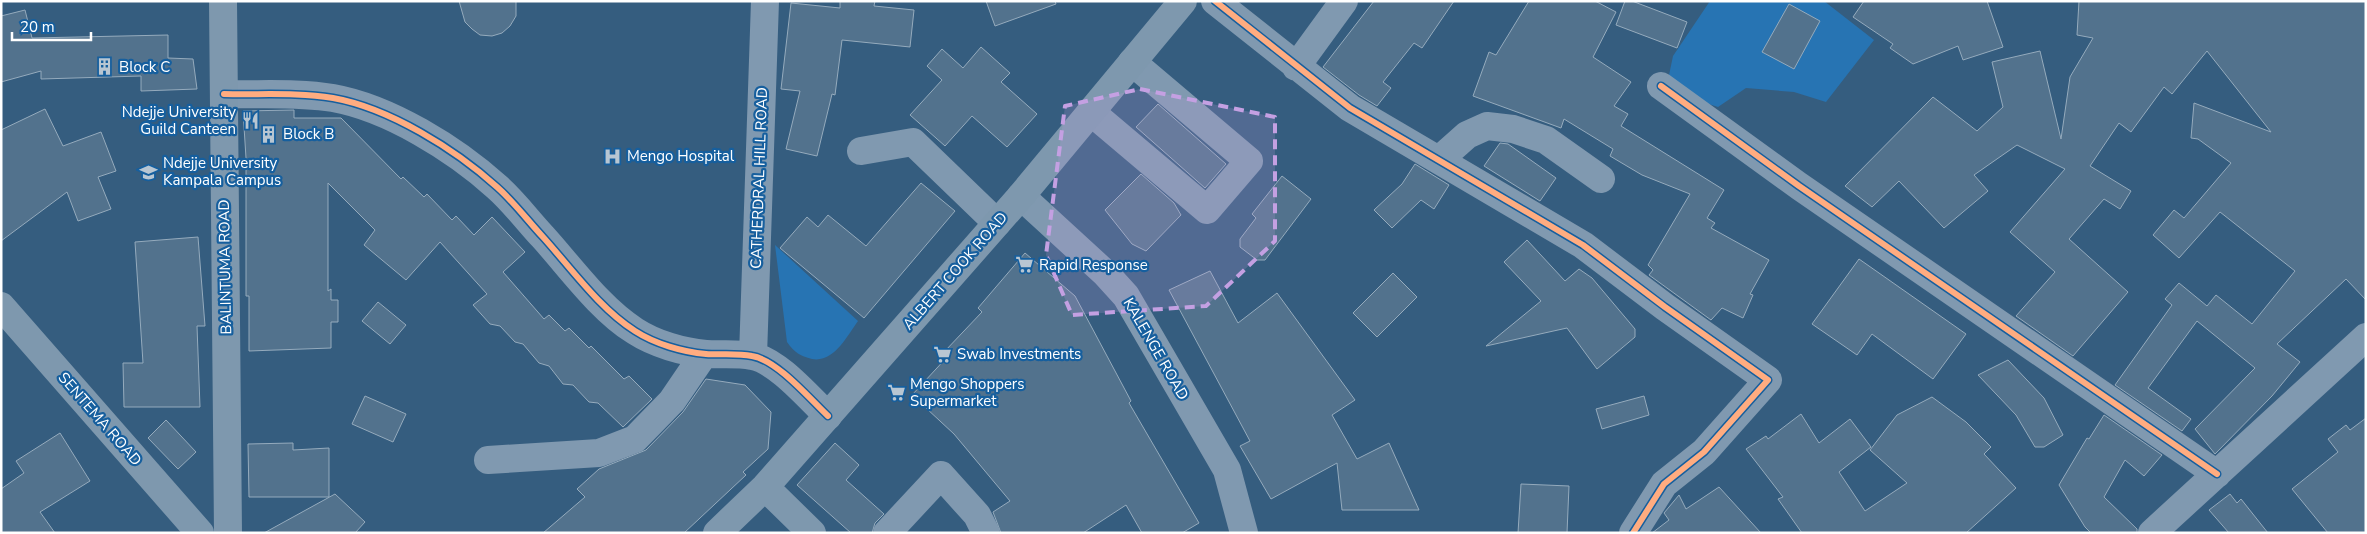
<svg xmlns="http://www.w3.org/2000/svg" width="2367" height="534" font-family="'Nunito Sans',sans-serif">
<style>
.green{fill:#2774b3}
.building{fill:#52728d;stroke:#95abbd}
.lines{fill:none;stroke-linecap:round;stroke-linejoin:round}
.minor{stroke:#8099b0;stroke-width:28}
.major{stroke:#7e98ae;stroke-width:28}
.cycleway-casing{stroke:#165f9e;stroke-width:9}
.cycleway{stroke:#ffac80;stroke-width:6}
.marked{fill:#c4a0e2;fill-opacity:0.2;stroke:#c4a0e2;stroke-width:4;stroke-dasharray:10 6;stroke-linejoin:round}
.labels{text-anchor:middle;stroke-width:4.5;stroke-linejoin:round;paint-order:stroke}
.poi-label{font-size:15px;fill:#fff;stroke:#165f9e;text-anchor:start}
.street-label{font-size:15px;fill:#fff;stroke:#165f9e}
</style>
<rect width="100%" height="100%" fill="#355d7f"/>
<!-- green -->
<path class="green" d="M1710,1H1824L1874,40L1826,102L1794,92L1746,88L1718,107L1684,96L1668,80L1673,56Z
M775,245L858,321C847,336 834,363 812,359C800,356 794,352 787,342Z"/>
<!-- building -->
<path class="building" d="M459,1H516V16L510,26L502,33L492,36L480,35L472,29L465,22Z
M840,1H875L874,6L914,10L910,47L842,40L835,95L832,94L817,156L786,149L800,91L781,89L791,3L840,8Z
M986,1H1055L1056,4L995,26Z
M1374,1H1454L1422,48L1414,43L1383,82L1391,88L1377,106L1359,95L1323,67Z
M1529,1H1595L1616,12L1593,57L1631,82L1614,106L1628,114L1621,126L1724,190L1707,218L1715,223L1711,228L1769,260L1750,294L1753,295L1743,318L1722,308L1711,320L1649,275L1653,270L1648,265L1690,194L1642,175L1610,156L1613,149L1564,119L1561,128L1473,96L1489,52L1496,55Z
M1625,1H1632L1687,22L1677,48L1616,25Z
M1864,1H1987L2003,47L1963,60L1958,46L1913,64L1890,48L1893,44L1853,17Z
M2079,1H2366V300L2346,279L2277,344L2300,362L2272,396L2215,454L2195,429L2255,368L2197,321L2148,388L2191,419L2182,431L2115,385L2172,305L2165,299L2179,283L2207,306L2216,295L2252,324L2295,271L2220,212L2179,258L2153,235L2174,210L2184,218L2231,163L2198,139L2191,138L2194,103L2271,132L2207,51L2172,94L2164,87L2131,132L2119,123L2090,166L2131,191L2120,209L2104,199L2069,239L2128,292L2073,356L2016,316L2055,272L2010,232L2065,169L2017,145L1974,175L1988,191L1944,228L1899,181L1872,207L1845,186L1933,97L1977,131L2003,107L1992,62L2040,51L2061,139L2070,77L2093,38L2077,35Z
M1789,4L1820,21L1794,69L1762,52Z
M25,10L32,38L168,35V58L193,59L197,89L141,91V76L41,79V71L1,82V16Z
M981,47L1010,73L1001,82L1037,114L1007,147L972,116L945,146L910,115L942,80L927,66L942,49L963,68Z
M1158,104L1226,164L1205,188L1136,127Z
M45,109L63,146L101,132L116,171L98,177L111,209L78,221L67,192L1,241V130Z
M294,110V118H341L401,179L403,177L424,197L427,194L452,220L456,216L474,235L492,217L525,252L503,272L544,319L549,315L565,331L569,328L589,348L591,346L624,379L629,376L652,399L623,427L598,403L589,402L573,385L563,384L549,366L539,363L523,344L515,342L500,326L490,324L473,305L487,294L440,242L406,280L364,245L375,230L328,183V291L331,289V300H338V322H331V348L249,351V296H246V158L243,111Z
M1500,143L1508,144L1556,178L1540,201L1484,166Z
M1415,164L1449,185L1434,209L1421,200L1392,228L1374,210L1402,184Z
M1141,174L1174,203L1181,215L1146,251L1132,244L1105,210Z
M1282,176L1311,199L1265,260H1257L1240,247V239L1256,218L1252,214Z
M921,183L955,211L864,318L780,248L807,217L818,227L828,215L866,246Z
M198,237L205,326H197L200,407H124L123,363H143L135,242Z
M1527,240L1565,281L1579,269L1592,278L1635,329V337L1597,369L1567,328L1486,346L1541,301L1504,262Z
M1025,253L1075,296L1131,401L1129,403L1199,523L1182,533H1142L1126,505L1083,533H1001L993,512L1010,501L954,434L912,395L948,356L944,352L982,312L978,308Z
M1859,259L1966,334L1933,379L1872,334L1857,355L1812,324Z
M1210,271L1238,323L1277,293L1355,400L1332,415L1357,459L1389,443L1419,510H1342L1337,463L1271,499L1240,446L1250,441L1169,290Z
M1393,273L1417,297L1377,337L1353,313Z
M378,302L406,325L390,344L362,321Z
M2008,360L2044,398L2063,435L2044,447H2035L2016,415L1978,375Z
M706,379L745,385L771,412L768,449L743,472L746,475L684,533H543L585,497L577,489L599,469L646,450L683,412Z
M365,396L406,414L393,442L352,424Z
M1644,396L1649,415L1602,429L1596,409Z
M1932,397L1966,422L1991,447L1984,454L2016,488L1966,533H1802L1778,499L1783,497L1746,449L1766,436L1768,439L1801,414L1819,443L1850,419L1871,447L1839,472L1865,511L1907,483L1870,450L1897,415Z
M2104,415L2162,455L2144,476L2125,460L2104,497L2137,529V533H2091L2085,527L2059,485L2087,438L2089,439Z
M2366,418V533H2328L2292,489L2338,452L2328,439L2346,425L2350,430Z
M166,420L196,452L178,469L148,438Z
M60,433L90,481L40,512L55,533H1V489L24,473L16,461Z
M293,443V450L329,448V497H249L248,444Z
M835,443L859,465L846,480L884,514L875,523L872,533H851L797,485Z
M1521,484L1569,486L1567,533H1518Z
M1719,487L1761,533H1652L1669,520L1664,513L1679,495L1686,509Z
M335,494L365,522L355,533H264Z
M2230,494L2237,503L2241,499L2268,533H2229L2209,510Z"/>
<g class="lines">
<!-- minor -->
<path class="minor" d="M1215,1L1350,108L1583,245L1665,307L1768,380L1704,452L1664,484L1633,533
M1296,67L1344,1
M1661,86L1799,186L2217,474
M224,94C260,95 297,92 333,98C389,108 455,149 497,187C514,202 528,221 543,237C571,268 600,309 635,331C655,344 683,352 706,354C721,355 737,353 752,356C777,360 809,398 828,416
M1091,112L1207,210L1249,161L1132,62
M861,151L913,142L997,223
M1440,159L1467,135L1487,126L1513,129L1546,140L1601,179
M1021,196L1106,274L1126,296L1227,470L1244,533
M753,356L765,1
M488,460L599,453L635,439L672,401L704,354
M887,533L941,475L977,515L986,533
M2152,533L2366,337"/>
<!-- major -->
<path class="major" d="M223,1L228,533
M1,306L200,533
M765,487L812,533
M717,533L765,487L1021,196L1183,1"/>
<defs>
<path id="cycleway" d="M1215,1L1350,108L1583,245L1665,307L1768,380L1704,452L1664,484L1633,533
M1661,86L1799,186L2217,474
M224,94C260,95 297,92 333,98C389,108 455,149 497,187C514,202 528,221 543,237C571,268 600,309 635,331C655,344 683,352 706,354C721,355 737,353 752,356C777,360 809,398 828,416"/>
</defs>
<!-- cycleway casing -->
<use href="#cycleway" class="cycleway-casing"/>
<!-- cycleway -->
<use href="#cycleway" class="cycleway"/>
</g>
<!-- marked area -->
<path class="marked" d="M1140,89L1275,117V241L1206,306L1072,315L1046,255L1065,106Z"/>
<!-- icons -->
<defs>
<symbol id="building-bare" viewBox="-9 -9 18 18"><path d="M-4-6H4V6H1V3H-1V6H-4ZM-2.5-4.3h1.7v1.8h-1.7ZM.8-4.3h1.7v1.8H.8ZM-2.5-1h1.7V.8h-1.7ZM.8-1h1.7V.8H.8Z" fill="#b8c6d2" stroke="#165f9e" stroke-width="2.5" paint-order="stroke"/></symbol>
<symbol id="restaurant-bare" viewBox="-9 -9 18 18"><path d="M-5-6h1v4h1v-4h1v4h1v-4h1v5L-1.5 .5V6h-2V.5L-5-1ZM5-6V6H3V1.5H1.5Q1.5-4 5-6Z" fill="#b8c6d2" stroke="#165f9e" stroke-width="2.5" paint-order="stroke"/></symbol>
<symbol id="hospital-bare" viewBox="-9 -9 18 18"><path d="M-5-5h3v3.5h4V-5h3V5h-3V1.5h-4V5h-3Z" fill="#b8c6d2" stroke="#165f9e" stroke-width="2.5" paint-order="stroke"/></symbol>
<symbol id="university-bare" viewBox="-9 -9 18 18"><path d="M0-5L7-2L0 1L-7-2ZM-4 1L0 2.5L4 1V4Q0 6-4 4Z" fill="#b8c6d2" stroke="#165f9e" stroke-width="2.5" paint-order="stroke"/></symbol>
<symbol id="supermarket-bare" viewBox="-9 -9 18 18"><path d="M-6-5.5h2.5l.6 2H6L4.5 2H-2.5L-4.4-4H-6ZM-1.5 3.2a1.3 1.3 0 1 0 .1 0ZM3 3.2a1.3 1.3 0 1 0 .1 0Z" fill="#b8c6d2" stroke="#165f9e" stroke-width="2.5" paint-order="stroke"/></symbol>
</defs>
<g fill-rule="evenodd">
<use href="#building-bare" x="92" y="54" width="25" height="25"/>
<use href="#restaurant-bare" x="238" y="108" width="25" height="25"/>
<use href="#building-bare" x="256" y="122" width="25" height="25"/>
<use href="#hospital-bare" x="600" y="144" width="25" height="25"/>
<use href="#university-bare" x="136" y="160" width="25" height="25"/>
<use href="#supermarket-bare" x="1012" y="252" width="25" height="25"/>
<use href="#supermarket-bare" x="930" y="342" width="25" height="25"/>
<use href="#supermarket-bare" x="884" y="380" width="25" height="25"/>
</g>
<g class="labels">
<!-- poi labels -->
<g class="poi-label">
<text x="119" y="72">Block C</text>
<text x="236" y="117" text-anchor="end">Ndejje University<tspan x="236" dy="17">Guild Canteen</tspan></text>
<text x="283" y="139">Block B</text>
<text x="627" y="161">Mengo Hospital</text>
<text x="163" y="168">Ndejje University<tspan x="163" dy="17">Kampala Campus</tspan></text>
<text x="1039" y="270">Rapid Response</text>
<text x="957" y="359">Swab Investments</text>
<text x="910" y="389">Mengo Shoppers<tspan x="910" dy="17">Supermarket</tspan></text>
</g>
<!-- street labels -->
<g class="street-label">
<text transform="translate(759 178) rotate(-88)" y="5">CATHERDRAL HILL ROAD</text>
<text transform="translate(225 267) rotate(-91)" y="5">BALINTUMA ROAD</text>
<text transform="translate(955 271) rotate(-49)" y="5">ALBERT COOK ROAD</text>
<text transform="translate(1156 349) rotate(60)" y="5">KALENGE ROAD</text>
<text transform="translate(100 419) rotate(49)" y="5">SENTEMA ROAD</text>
</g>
</g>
<!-- border -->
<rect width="2367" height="534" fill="none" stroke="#ffffff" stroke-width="5"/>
<!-- scale -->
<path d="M12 32v8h79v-8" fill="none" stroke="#ffffff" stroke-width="2.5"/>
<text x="20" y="32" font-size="15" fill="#ffffff" stroke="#165f9e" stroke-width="4" paint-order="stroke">20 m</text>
</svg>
